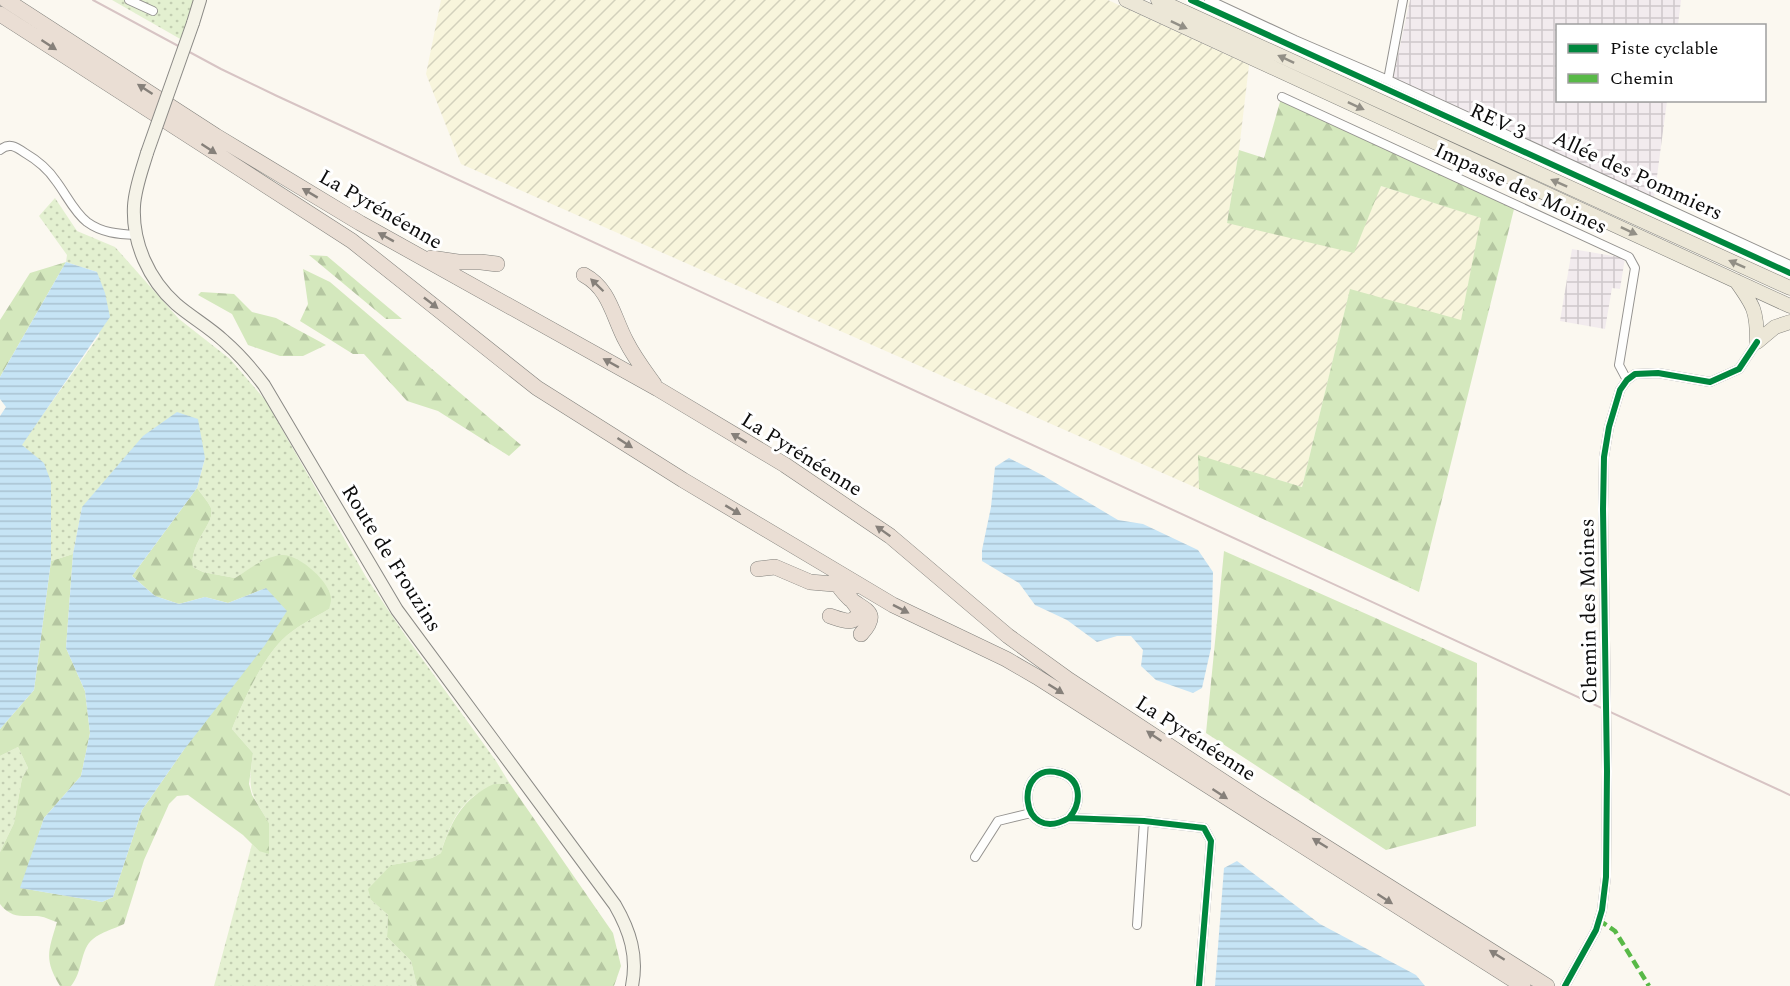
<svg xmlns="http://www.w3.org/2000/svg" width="1790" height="986" font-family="Spectral,serif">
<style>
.industrial{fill:url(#industrial-grid)}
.farmland{fill:url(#farmland-furrows)}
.green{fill:url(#green-dots)}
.forest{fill:url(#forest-firs)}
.water{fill:url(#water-rules)}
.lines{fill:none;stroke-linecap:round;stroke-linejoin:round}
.street-casing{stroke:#94928f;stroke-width:10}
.secondary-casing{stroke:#8a8985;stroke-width:14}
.primary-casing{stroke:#81807c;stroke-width:15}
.highway-casing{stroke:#81807c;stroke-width:16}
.street{stroke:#fefefd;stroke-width:8}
.secondary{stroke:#f5f3e8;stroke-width:12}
.primary{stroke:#ece7d7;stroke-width:14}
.highway{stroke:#eaded4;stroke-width:15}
.rail{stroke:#d7c4c4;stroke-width:2}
.secondary-bridge-casing{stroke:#8a8985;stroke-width:14;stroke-linecap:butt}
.secondary-bridge{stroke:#f5f3e8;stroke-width:12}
.quiet{stroke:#58b947;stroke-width:4.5;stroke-dasharray:9 4.5;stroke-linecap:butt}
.cycleway-casing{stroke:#fff;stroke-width:10}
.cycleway{stroke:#00873e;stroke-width:6}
.oneway{fill:#928f86}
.oneway2{fill:#86807a}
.labels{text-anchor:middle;stroke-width:6;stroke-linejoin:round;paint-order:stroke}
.street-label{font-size:21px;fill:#0c0c0c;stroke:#fff}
</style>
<defs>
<pattern id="industrial-grid" width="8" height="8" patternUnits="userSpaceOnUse" patternTransform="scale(1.5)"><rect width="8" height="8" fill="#f2ebee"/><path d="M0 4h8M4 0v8" fill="none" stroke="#cec8cb"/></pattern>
<pattern id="farmland-furrows" width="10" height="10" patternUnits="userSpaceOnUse" patternTransform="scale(1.5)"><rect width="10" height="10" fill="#f8f5dc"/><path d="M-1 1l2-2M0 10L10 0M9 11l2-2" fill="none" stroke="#d3d1bc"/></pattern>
<pattern id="green-dots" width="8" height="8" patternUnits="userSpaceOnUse" patternTransform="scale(1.5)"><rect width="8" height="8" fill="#e3f0d0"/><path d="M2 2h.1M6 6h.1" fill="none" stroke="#c2cdb1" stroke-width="1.8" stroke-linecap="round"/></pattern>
<pattern id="forest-firs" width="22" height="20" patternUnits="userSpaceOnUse" patternTransform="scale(1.5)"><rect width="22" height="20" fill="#d4e8bd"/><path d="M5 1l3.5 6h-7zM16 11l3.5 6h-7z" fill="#b5c6a1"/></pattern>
<pattern id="water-rules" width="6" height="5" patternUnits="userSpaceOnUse" patternTransform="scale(1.5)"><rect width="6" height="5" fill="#c6e4f5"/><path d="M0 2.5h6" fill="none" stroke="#a9c2d1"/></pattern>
</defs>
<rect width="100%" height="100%" fill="#fbf8f0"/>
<!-- industrial -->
<path class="industrial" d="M1410,0H1681L1678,25L1558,26V100L1667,101L1654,199L1393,78Z
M1572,249L1625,258L1620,289L1612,288L1605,329L1560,321Z"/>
<!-- farmland -->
<path class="farmland" d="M441,0H1108L1249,65L1239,150L1227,223L1381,186L1482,218L1461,321L1350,290L1302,487L1198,456L1199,489L461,164L426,74Z"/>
<!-- green -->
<path class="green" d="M112,0H195L182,40Z
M55,198L77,231L115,247L179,319L230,359L266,401L366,577L405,635L496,761L510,784C469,785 451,817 441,853L432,858L391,865L371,900L388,915L387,937L411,961L417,986H214L252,844L259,851L269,823C249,790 248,791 253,753L232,729C243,702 261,661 282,640C295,627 314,618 329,609L262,561L235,578L203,572L193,567C189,542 216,523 211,508C208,501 201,494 197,488L205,458L82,507L73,554L51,561V482L21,445L99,336L97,272L66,262L67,255L39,216Z
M18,747L28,768L22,778L14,823L0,852V756Z"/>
<!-- forest -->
<path class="forest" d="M1282,95L1515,205L1419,592L1199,489L1198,455L1302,487L1350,289L1461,320L1481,218L1381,186L1354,253L1227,223L1239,150L1264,158Z
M309,255L327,256L402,319H386Z
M66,262L0,377V320L30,273Z
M303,269L330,282L521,445L509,456L438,411L407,401L364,354H353L300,321L308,304Z
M201,292L234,294L252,312L276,318L326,345L303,356H280L248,345L232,314L198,295Z
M197,488C201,494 208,501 211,508C216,523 189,542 193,567L203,572L235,578C249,569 264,557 281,555C298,553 331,582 331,599C331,602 330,605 329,609C314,618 295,627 282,640C261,661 243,702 232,729L253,753L249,784L252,795L269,823V854L259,851L243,835L188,795L177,796L169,804L144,860L124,924C114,929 101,932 93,939C80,949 83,972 71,986H60C44,959 48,952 57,922C50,920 43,916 37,916C21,916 11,918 0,904V852L14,823L22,778L28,768L18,747L0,756V729L34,690L51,561L73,554L66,648L85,691L90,733L81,776L44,818L21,888L102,902L113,897L142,810L183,751L266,588L228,603L205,597L179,604L155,596L132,576Z
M1224,551L1477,663L1476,826L1386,850L1206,733Z
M494,784H510L613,933L621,966L614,986H417L411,961L387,937L388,915L371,900L368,889L391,865L432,858L441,853C450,822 464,797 494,784Z"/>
<!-- water -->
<path class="water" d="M66,262L97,272L105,293L110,317L22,445L44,463L51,482V561L34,690L0,729V416L6,407L0,399V377Z
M177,412L198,419L205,458L197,488L132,576L155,596L179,604L205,597L228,603L266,588L287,611L265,645L183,751L142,810L113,897L102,902L20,888L44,818L81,776L90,733L85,691L66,648L73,554L82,507L143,436Z
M1009,458L1044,476L1118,520L1143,524L1198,550L1213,572L1211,648L1202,688L1193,693L1156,680L1141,666L1143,650L1131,636H1117L1097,642L1067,620L1035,605L1019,583L982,561V550L991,507L995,467Z
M1237,861L1320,924L1416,975L1425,986H1215L1224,868Z"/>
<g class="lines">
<defs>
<path id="street" d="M129,0L153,11
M1209,0L1295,40L1388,80L1790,265
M1388,80L1403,0
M1282,97L1629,257L1635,268L1619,365L1627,380
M0,150C9,142 16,147 25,153C37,160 48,169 56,181C66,194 74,212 87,222C102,233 118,234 136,235
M1069,818C1082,803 1082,779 1060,773C1013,759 1018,847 1069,818L1144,821L1204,828L1211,841L1199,986
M975,857L998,821L1031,813
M1137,925L1144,821
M1565,986L1596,930L1602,910L1606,877L1607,771L1603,509L1604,457L1609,427L1620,390L1627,380L1635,374L1658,373L1710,382L1739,369L1757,342"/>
<path id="secondary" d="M193,23L200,0
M147,153C142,170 135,188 134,206C132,243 149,280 176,304C191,317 209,327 224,341C239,354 252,369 264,385L397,610L615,905C630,931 638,956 632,986"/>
<path id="primary" d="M1126,0L1790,306
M1158,0L1790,288
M1736,281C1754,306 1757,311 1757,342
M1757,342L1775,327L1790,322"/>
<path id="highway" d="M6,0L216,136L360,223L658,389L785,465L890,536L1008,636L1069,680L1256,803L1547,986
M0,14L352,241L537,388L683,480L893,605L1006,659L1037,677L1523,986
M431,258L458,262H481L497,264
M584,275C610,289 613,317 626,341C634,357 644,370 654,384
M758,569L775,567L810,582L857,586
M834,581C839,586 844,594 850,599C865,611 881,612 861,634
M830,616C842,620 856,627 859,610L851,599"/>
</defs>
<!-- street casing -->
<use href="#street" class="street-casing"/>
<!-- secondary casing -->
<use href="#secondary" class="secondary-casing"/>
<!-- primary casing -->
<use href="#primary" class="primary-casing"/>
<!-- highway casing -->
<use href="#highway" class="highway-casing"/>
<!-- street -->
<use href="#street" class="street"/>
<!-- secondary -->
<use href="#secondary" class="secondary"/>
<!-- primary -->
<use href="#primary" class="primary"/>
<!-- highway -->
<use href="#highway" class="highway"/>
<!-- rail -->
<path class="rail" d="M93,0L221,69L277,96L1790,795"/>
<defs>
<path id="secondary-bridge" d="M147,153L193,23"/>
</defs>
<!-- secondary-bridge casing -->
<use href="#secondary-bridge" class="secondary-bridge-casing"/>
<!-- secondary-bridge -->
<use href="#secondary-bridge" class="secondary-bridge"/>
<!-- quiet -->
<path class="quiet" d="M1599,920L1615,931L1649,986"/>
<defs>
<path id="cycleway" d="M1191,0L1790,273
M1069,818C1082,803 1082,779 1060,773C1013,759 1018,847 1069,818L1144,821L1204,828L1211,841L1199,986
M1565,986L1596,930L1602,910L1606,877L1607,771L1603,509L1604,457L1609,427L1620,390L1627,380L1635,374L1658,373L1710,382L1739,369L1757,342"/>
</defs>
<!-- cycleway casing -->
<use href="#cycleway" class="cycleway-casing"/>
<!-- cycleway -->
<use href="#cycleway" class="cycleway"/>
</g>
<!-- one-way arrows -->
<defs><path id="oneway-solid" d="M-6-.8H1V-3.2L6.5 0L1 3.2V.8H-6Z" transform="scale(1.5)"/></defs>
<g class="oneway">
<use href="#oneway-solid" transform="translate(1179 25) rotate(25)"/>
<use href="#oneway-solid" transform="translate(1286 59) rotate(-155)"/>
<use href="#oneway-solid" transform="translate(1356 106) rotate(25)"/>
<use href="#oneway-solid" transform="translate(1559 183) rotate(-156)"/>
<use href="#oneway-solid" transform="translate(1629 231) rotate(25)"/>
<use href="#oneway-solid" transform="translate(1737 264) rotate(-156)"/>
</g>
<g class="oneway2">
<use href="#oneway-solid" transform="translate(49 45) rotate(33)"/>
<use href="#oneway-solid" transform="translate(145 89) rotate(-147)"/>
<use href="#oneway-solid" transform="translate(209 149) rotate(33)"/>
<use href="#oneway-solid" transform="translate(310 193) rotate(-149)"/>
<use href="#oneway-solid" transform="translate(386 237) rotate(-151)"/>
<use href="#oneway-solid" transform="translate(597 285) rotate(-136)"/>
<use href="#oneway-solid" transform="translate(431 303) rotate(38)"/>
<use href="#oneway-solid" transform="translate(611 363) rotate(-151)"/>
<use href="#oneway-solid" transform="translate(739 438) rotate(-149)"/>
<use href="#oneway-solid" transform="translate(625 443) rotate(33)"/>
<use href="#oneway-solid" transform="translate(733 510) rotate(31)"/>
<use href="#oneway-solid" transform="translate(883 531) rotate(-145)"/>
<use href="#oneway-solid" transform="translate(901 609) rotate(27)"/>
<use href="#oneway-solid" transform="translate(1056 689) rotate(32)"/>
<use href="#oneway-solid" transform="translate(1154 736) rotate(-146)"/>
<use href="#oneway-solid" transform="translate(1220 794) rotate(33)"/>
<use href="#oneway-solid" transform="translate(1320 843) rotate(-148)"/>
<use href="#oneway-solid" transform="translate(1385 899) rotate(33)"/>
<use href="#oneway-solid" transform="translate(1497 955) rotate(-148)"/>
</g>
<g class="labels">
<!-- street labels -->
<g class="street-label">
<text transform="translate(1498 121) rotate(25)" y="7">REV 3</text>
<text transform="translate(1638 175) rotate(25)" y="7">Allée des Pommiers</text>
<text transform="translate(1521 188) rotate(25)" y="7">Impasse des Moines</text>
<text transform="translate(381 209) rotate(30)" y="7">La Pyrénéenne</text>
<text transform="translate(802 454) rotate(32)" y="7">La Pyrénéenne</text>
<text transform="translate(392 558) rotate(58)" y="7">Route de Frouzins</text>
<text transform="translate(1588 611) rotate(-91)" y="7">Chemin des Moines</text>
<text transform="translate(1196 738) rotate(33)" y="7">La Pyrénéenne</text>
</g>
</g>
<!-- legend -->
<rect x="1556" y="24" width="210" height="78" fill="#ffffff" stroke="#9e9e9e" stroke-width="1.5"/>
<rect x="1568" y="44" width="30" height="9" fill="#00873e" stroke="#9e9e9e" stroke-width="1.5"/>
<text x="1610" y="54" font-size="18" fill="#0c0c0c">Piste cyclable</text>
<rect x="1568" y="74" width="30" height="9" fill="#58b947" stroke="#9e9e9e" stroke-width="1.5"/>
<text x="1610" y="84" font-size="18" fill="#0c0c0c">Chemin</text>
</svg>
